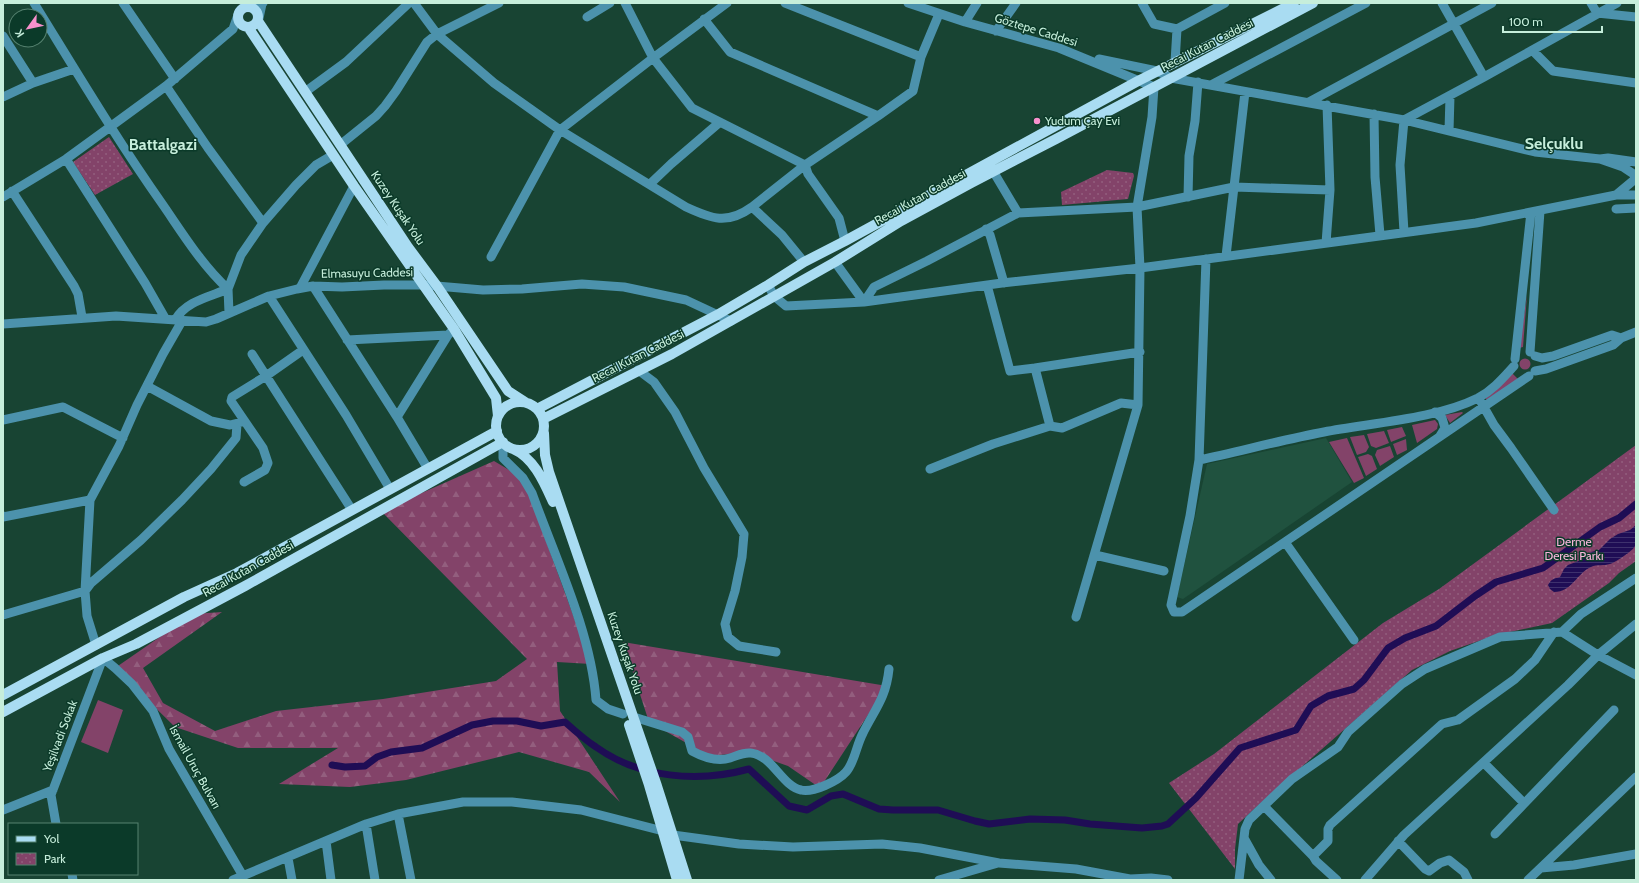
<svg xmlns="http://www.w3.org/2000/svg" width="1639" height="883" font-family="Cabin,sans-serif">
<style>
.built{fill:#20523f}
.green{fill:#834369}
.forest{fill:url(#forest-firs)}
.park{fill:url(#park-dots)}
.water{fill:url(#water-rules)}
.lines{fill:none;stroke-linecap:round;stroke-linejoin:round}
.canal{stroke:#1f0d55;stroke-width:7}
.minor{stroke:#4c92ac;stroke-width:9}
.major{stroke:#a9dcf2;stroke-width:10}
.poi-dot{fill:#f890cc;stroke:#0b3a29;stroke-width:1.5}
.labels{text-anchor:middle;stroke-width:3;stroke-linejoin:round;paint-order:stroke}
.street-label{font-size:12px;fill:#c6eedb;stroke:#0b3a29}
.poi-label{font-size:12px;fill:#c6eedb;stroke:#0b3a29;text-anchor:start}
.park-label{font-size:12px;fill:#f9b6db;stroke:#0b3a29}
.district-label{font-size:16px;font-weight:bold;fill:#c6eedb;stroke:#0b3a29}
</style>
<defs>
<pattern id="forest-firs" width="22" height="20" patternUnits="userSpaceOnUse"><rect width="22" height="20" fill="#834369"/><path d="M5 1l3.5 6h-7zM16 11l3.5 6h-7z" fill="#935e7e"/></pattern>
<pattern id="park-dots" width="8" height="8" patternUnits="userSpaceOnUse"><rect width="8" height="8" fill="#834369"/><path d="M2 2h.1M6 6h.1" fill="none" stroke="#935e7e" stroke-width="1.8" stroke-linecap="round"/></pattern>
<pattern id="water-rules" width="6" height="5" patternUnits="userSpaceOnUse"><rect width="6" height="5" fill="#1f0d55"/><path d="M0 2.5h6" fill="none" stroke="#3e316d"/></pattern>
</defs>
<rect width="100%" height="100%" fill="#184433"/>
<!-- built -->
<path class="built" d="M1326,438L1352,482L1183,599L1177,597L1207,464Z"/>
<!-- green -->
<path class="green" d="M1527,295L1523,347L1519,348Z
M1519.5 364a5.5 5.5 0 1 1 11 0a5.5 5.5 0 1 1-11 0Z
M1512,373L1518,379L1487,400L1485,398Z
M1462,412L1463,413L1450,423L1445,415Z
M1435,420L1438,424L1437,429L1417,443L1412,425Z
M1402,427L1406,436L1391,442L1387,430Z
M1384,431L1389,443L1376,448L1371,446L1367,434Z
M1364,435L1369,447L1366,452L1357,455L1350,437Z
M1347,438L1364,478L1354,483L1329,442Z
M1406,439L1407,450L1397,455L1393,444Z
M1390,446L1394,457L1380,466L1375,455L1377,450Z
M1368,454L1372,456L1377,469L1366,476L1358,457Z
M98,700L123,710L108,753L81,742Z"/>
<!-- forest -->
<path class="forest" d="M494,461L523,478L591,664L557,662L560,711L620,802L589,772L519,752L406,780L350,787L279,784L338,748H238L175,727L115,668L193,614L222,612L143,668L163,703L215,731L276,711L383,699L496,681L527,659L381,511Z
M623,642L887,686L820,788L788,766L751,753L701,756L690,745L649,722Z"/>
<!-- park -->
<path class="park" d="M109,137L133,174L95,195L73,162Z
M1107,170L1133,173L1134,176L1128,199L1062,205L1061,192Z
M1636,445V561L1619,573L1609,583L1552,623L1496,635L1450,651L1412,670L1264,800L1238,824L1235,849V869L1169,783L1214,754L1383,623L1439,589Z"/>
<!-- water -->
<path class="water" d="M1636,525C1636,531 1638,541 1635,546C1633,551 1614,563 1610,564C1604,566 1597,564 1591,567C1577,573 1572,592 1554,592L1550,589L1548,585C1552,578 1554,579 1560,577L1564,569L1568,565L1581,560L1591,552L1599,550L1610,539L1618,534L1630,530Z"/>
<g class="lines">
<!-- canal -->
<path class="canal" d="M332,765L345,767L365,766L377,757L391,752L422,748L472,725L493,721H517L541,726L565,722C575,731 585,740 596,747C639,778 698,783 749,769L789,806L807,810L831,796L843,794L879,809L893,810H938L975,821L989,824L1030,819L1065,820L1090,824L1142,828L1162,826L1168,824L1196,798L1240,748L1296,730L1311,706L1328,696L1354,689L1364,680L1388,648L1405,638L1436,626L1475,596L1496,582L1543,568L1600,527L1619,518L1636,504"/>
<!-- minor -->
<path class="minor" d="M34,3C76,71 117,140 163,205C183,234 202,265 228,289L229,313
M123,3L175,79
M414,3L437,34L494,83L560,130L686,207C712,219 727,225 752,207
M625,3L653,58L692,108L805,165L878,116L913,91L921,57L939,14
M785,3L921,57
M908,3L965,22L1059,48L1154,87L1152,117L1137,207L1140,268L1138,405L1076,617
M1142,3L1154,24L1177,29L1225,3
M1442,3L1484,77
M1591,3L1597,13L1636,17
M248,7L263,3
M587,17L610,3
M259,18L262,4
M704,19L730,52L878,116
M965,22L977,3
M996,31L1016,3
M3,36L33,83
M1533,51L1553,71L1636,83
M1099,59L1157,71L1171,78L1404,120L1535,152L1600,159
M1175,62L1177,29
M1211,85L1366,3
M166,86L208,148L263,223
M305,92L346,62L409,3
M3,97L33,83L74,69
M1309,102L1492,3
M1374,114L1375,177L1380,235
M1449,131L1450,96
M340,145L376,116L385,106L396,91L427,42L437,34L499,3
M66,159L145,283L165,318
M993,171L1018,213
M1635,175L1623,167L1600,159L1608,158L1636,162
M1634,180L1616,195H1636
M650,184L671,164L720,122
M12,191L74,286L78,294L82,317
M3,197L66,159L110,127L166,86L233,29L238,15
M1188,197L1189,156L1195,121L1198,82
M1616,209L1636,208
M986,229L990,235L1004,283
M1404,232L1400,165L1404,120L1484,77L1617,3
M1326,243L1330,190L1327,105
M1226,256L1245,92
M491,257L560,130L653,58L727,3
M1206,259L1199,460L1190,516L1171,605L1174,612H1182L1529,376
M804,262L782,235L752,207L805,165L808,174L839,218L845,241
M835,262L864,302L874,287L927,261L1018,213L1137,207L1234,187L1330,190
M768,285L774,296L786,306L864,302L1002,283L1140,268L1476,223L1616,195
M987,285L1010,371L1035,368L1050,426
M313,286L397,417L428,469
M300,288L354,186
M269,296L346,415L390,489
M175,320C186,301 209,297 228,289L241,255L263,223L296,185L316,165L333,155
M3,324L116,316L206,322L216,319L269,296L297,289L313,286L342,287L384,285H425L483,290L522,289L582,284L624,287L686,300L731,321
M1621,338L1636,332
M347,340L448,335
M1530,352L1540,211
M252,354L352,510
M1535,356L1542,358L1553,356L1612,335L1621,338L1613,345L1546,369L1535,371
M1515,359L1531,212
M1035,368L1140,352
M638,370L654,382L675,412L704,468L744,534L742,557L735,591L725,624L728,637L739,646L776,652
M147,386L211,421L230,425L242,422
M1481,402L1494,425L1511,448L1554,510
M1435,412L1442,418L1445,428L1440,436
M397,417L448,335L454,329
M3,420L63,407L123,438
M503,442V458L523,478L532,493C555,557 591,632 596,700L608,709L623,714
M1199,460C1241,451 1282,440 1324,432C1371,423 1436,419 1478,398C1493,390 1503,378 1514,366
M930,469L993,444L1050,426L1062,428L1121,403L1138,405
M244,482L265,470L268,463L263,448L231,401L232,397L266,376L303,350
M3,516V517L90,500
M1285,542L1354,640
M1095,555L1164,571
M3,615L85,591L90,500L119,446L137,405L163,354L182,321
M1562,632L1598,655L1636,675
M96,645L87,616L85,591L91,583L141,540L182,500L211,469L236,438L237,424
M637,718L682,732L688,737L692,751C703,757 717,762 730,758C737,756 743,752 751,753C772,755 782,786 801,790C813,793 838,781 846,772C855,762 856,746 863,733C875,709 886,698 889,669
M1484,763L1524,803
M1264,806L1313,856L1328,841V829L1330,825L1442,724L1458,720L1515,679L1535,660L1554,632
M3,810L53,790
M398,814L411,880
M56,824L51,795L103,658L115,668L132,684L153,711L169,749L243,876
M366,824L375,880
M1495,834L1614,710
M673,835L739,844L793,847L882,844L920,848L999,863L1076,869L1130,879L1151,878L1168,880
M1244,838L1259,865L1271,880
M326,841L331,880
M1398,841L1425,869L1429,871L1440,863L1449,860L1464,872L1468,880
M1313,856L1316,861L1337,880
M288,858L292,880
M1541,868L1574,865L1636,854
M72,874L73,880
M233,880L366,824L398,814L463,802H512L581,810L663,831
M939,880L998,863
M1239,880L1245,829L1249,820L1292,779L1338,747L1348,732L1402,684L1425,669L1500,637L1562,632L1581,614L1636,578
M1365,880L1404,835L1568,685L1598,655L1636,624
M1528,880L1636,777"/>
<!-- major -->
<path class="major" d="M238 17a10 10 0 1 1 20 0a10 10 0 1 1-20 0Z
M258,21L408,247L437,286L508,391L525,402
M248,27L354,186L454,329L496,398L498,416
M496 426a24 24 0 1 1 48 0a24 24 0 1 1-48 0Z
M537,409L717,315L768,285L804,262L845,241L1138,81L1294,3
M543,419L672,354L835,262L901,221L971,183L1056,139L1313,3
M544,433L545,455L549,472L657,786L687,880
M513,449C534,458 544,482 553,502
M3,695L184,597L237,573L497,431
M3,712L103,658L136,644L245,586L503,442
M629,725L649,785L677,880"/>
</g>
<!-- markers -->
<circle class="poi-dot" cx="1037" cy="121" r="4"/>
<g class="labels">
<!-- street labels -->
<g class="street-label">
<text transform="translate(1036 30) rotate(17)" y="4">Göztepe Caddesi</text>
<text transform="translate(1207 45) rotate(-27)" y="4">Recai Kutan Caddesi</text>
<text transform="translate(920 197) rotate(-29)" y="4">Recai Kutan Caddesi</text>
<text transform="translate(398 208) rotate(56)" y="4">Kuzey Kuşak Yolu</text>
<text transform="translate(367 273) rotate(-1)" y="4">Elmasuyu Caddesi</text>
<text transform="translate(638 356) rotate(-27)" y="4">Recai Kutan Caddesi</text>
<text transform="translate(248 569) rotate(-29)" y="4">Recai Kutan Caddesi</text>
<text transform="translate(625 653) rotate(71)" y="4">Kuzey Kuşak Yolu</text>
<text transform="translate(60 736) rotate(-69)" y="4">Yeşilvadi Sokak</text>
<text transform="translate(195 767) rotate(61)" y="4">İsmail Uruç Bulvarı</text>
</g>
<!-- poi labels -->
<g class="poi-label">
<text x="1045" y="125">Yudum Çay Evi</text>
</g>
<!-- park labels -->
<g class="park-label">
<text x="1574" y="546">Derme<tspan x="1574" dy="14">Deresi Parkı</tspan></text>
</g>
<!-- district labels -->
<g class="district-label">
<text x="1554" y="149">Selçuklu</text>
<text x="163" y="150">Battalgazi</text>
</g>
</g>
<!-- border -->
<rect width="1639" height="883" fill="none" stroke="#c6eedb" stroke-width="8"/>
<!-- legend -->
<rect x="8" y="823" width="130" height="52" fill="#0b3a29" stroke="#568270"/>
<rect x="16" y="836" width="20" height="6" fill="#a9dcf2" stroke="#568270"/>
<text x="44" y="843" font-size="12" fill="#c6eedb">Yol</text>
<rect x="16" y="853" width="20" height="12" fill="url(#park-dots)" stroke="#568270"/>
<text x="44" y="863" font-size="12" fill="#c6eedb">Park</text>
<!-- north arrow -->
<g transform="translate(28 28) rotate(237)"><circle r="19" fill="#0b3a29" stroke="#568270"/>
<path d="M0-3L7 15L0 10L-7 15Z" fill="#f890cc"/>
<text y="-6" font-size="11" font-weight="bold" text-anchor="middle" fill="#c6eedb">K</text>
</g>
<!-- scale -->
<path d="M1503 26v6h99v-6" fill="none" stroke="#c6eedb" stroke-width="2"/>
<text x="1509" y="26" font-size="12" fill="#c6eedb" stroke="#0b3a29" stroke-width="3" paint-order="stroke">100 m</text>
</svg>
